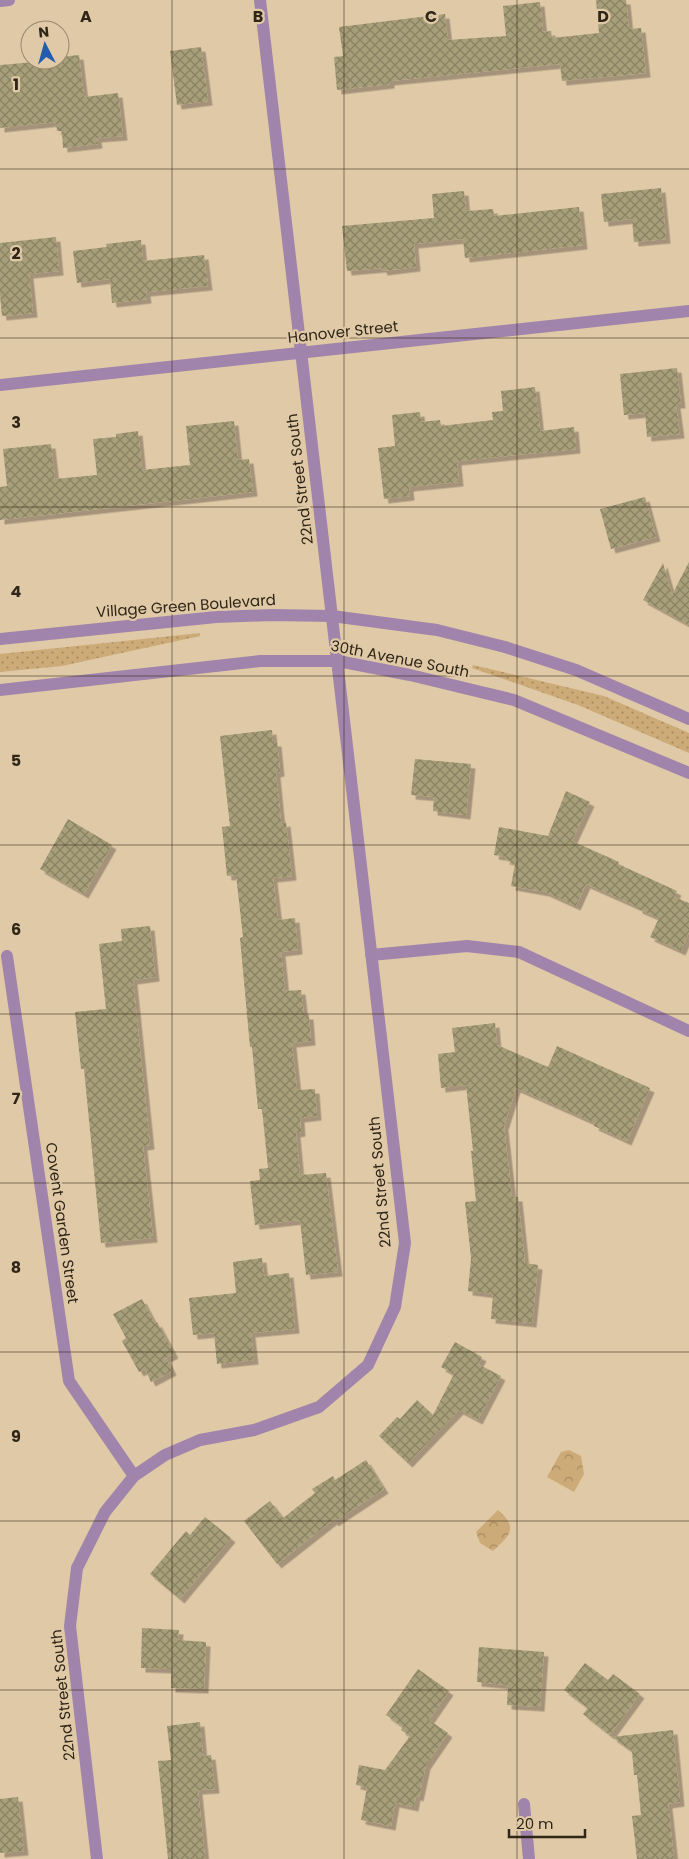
<svg xmlns="http://www.w3.org/2000/svg" width="689" height="1859" font-family="Poppins,sans-serif">
<style>
.grass{fill:url(#grass-dots)}
.forest{fill:url(#forest-crowns)}
.building{fill:url(#building-cross-hatch);filter:url(#shadow)}
.lines{fill:none;stroke-linecap:round;stroke-linejoin:round}
.minor{stroke:#a184ab;stroke-width:12}
.tertiary{stroke:#a184ab;stroke-width:12}
.grid{fill:none;stroke:#2f2618;stroke-width:1;stroke-opacity:0.55}
.labels{text-anchor:middle;stroke-width:4.5;stroke-linejoin:round;paint-order:stroke}
.street-label{font-size:15px;fill:#2f2618;stroke:#e0c9a6}
.grid-label{font-size:16px;text-anchor:middle;font-weight:bold;fill:#2f2618;stroke:#e0c9a6;stroke-width:4.5;stroke-linejoin:round;paint-order:stroke}
</style>
<defs>
<pattern id="grass-dots" width="8" height="8" patternUnits="userSpaceOnUse" patternTransform="scale(1.25)"><rect width="8" height="8" fill="#cdab78"/><path d="M2 2h.1M6 6h.1" fill="none" stroke="#a78b61" stroke-width="1.8" stroke-linecap="round"/></pattern>
<pattern id="forest-crowns" width="20" height="18" patternUnits="userSpaceOnUse" patternTransform="scale(1.25)"><rect width="20" height="18" fill="#cdab78"/><path d="M2 6a3 3 0 1 1 6 0M12 15a3 3 0 1 1 6 0" fill="none" stroke="#a78b61"/></pattern>
<pattern id="building-cross-hatch" width="8" height="8" patternUnits="userSpaceOnUse" patternTransform="scale(1.25)"><rect width="8" height="8" fill="#a79f79"/><path d="M0 0l8 8M0 8l8-8" fill="none" stroke="#888162"/></pattern>
<filter id="shadow"><feDropShadow dx="4.5" dy="4.5" stdDeviation="0" flood-color="#0004"/></filter>
</defs>
<rect width="100%" height="100%" fill="#e0c9a6"/>
<!-- grass -->
<path class="grass" d="M200,633V636L62,666L0,672V654Z
M473,665L604,696L689,733V753L578,705L472,668Z"/>
<!-- forest -->
<path class="forest" d="M569,1450L581,1456L584,1474L574,1492L547,1477L561,1452Z
M498,1510C519,1528 510,1535 493,1551L480,1543L476,1532Z"/>
<!-- building -->
<path class="building" d="M596,0H626L629,29L641,28L646,73L562,81L560,64L390,81V84L337,90L334,57L343,56L339,27L445,14L448,40L506,36L503,6L540,2L543,32L551,31L552,38L599,33Z
M201,47L208,101L177,105L170,51Z
M79,55L84,97L118,93L123,136L97,138L98,144L63,148L62,131H57L56,122L0,128V65L60,60V57Z
M661,188L666,239L634,242L632,219L604,222L601,194Z
M464,191L466,211L493,209L494,216L579,207L583,245L465,258L463,239L414,244L416,267L383,271L382,268L347,271L342,226L434,218L432,194Z
M56,237L59,271L29,274L33,313L2,316L0,295V243Z
M141,240L143,261L204,255L208,286L146,292L147,299L112,303L110,279L77,283L73,251L107,247L106,244Z
M677,368L681,404H676L680,434L647,437L645,413L624,415L620,374Z
M535,387L540,431L574,427L576,449L457,461L459,482L409,487L410,496L384,499L378,448L395,446L392,415L420,412L421,422L440,420L441,426L493,420L492,412L503,411L501,391Z
M234,421L238,460L249,459L253,492L0,520V487L7,486L3,449L51,444L55,479L97,475L93,439L116,437V434L138,431L142,470L190,465L186,426Z
M645,497L656,537L611,549L600,509Z
M689,562V625L643,600L663,563L672,595Z
M272,730L273,742H277L280,772L276,773L281,823L286,822L292,876L273,878L278,920L295,918L298,950L281,952L285,991L301,990L304,1015H309L311,1041L292,1043L297,1090L315,1089L317,1116L300,1118L301,1132L296,1133L300,1175L326,1173L338,1272L306,1275L300,1220L255,1225L250,1181L260,1180L259,1169L268,1168L262,1109H258L252,1047H250L240,938L243,937L236,875L227,876L222,827L230,826L220,736Z
M415,759L471,764L466,815L433,811L434,797L411,795Z
M566,791L590,802L572,841L619,862L618,864L677,891L674,897L689,903V932L681,951L650,937L659,918L638,909V907L586,884L576,906L545,892L511,886L515,864L510,863L511,861L505,860L506,857L494,855L499,827L548,836Z
M68,819L112,845L84,894L40,869Z
M150,926L155,977L133,980L150,1145L143,1146L153,1238L101,1243L84,1069H81L75,1012L106,1009L99,944L122,941L121,929Z
M495,1023L497,1045L548,1067L557,1046L650,1088L627,1141L594,1126L595,1123L516,1088L504,1126L512,1197H518L525,1263L538,1265L532,1323L491,1319L493,1294L468,1291L471,1258L465,1202L476,1201L471,1151H473L466,1085L441,1088L438,1054L455,1052L452,1028Z
M262,1258L264,1276L289,1273L295,1329L251,1333L254,1360L217,1364L214,1333L193,1335L189,1298L236,1293L233,1262Z
M142,1299L155,1324L157,1322L174,1354L166,1358L172,1371L151,1382L145,1369L139,1372L122,1341L126,1338L113,1314Z
M455,1342L482,1357L478,1364L501,1376L478,1420L459,1410L408,1463L379,1436L397,1417L400,1419L417,1400L433,1415L454,1374L441,1367Z
M366,1460L384,1489L334,1522L333,1520L277,1564L244,1521L270,1501L283,1518L315,1493L312,1489L333,1476L335,1480Z
M205,1517L231,1538L180,1599L150,1574L186,1531L190,1535Z
M142,1628L179,1630L178,1640L206,1642L204,1689L171,1688V1669L141,1668Z
M479,1647L544,1652L540,1707L507,1705L508,1685L477,1682Z
M585,1663L608,1680L613,1674L640,1694L610,1735L583,1714L588,1708L564,1690Z
M418,1669L449,1691L429,1720L448,1733L426,1765L419,1797L416,1796L414,1807L395,1803L391,1826L361,1820L367,1787L356,1785L359,1765L385,1770L410,1736L401,1730L403,1727L386,1715Z
M200,1722L203,1756L211,1755L215,1789L198,1790L205,1859H168L158,1761L171,1760L167,1726Z
M673,1730L680,1802L668,1804L674,1859H637L632,1816L641,1815L637,1775H634L632,1751L612,1737Z
M18,1797L24,1851L0,1853V1799Z"/>
<g class="lines">
<!-- minor -->
<path class="minor" d="M0,1L9,0
M0,385L689,311
M371,955L467,946L519,952L689,1031
M7,956L69,1381L134,1476
M524,1804L529,1859
M97,1859L70,1626L77,1568L105,1512L134,1476L165,1455L200,1440L254,1430L319,1407L368,1365L395,1307L405,1243L260,0"/>
<!-- tertiary -->
<path class="tertiary" d="M0,639L216,617L272,615L332,616L437,630L505,647L576,670L689,719
M0,690L260,661H338L410,675L514,700L689,773"/>
</g>
<!-- grid -->
<path class="grid" d="M172,0V1859M344,0V1859M517,0V1859M0,169H689M0,338H689M0,507H689M0,676H689M0,845H689M0,1014H689M0,1183H689M0,1352H689M0,1521H689M0,1690H689"/>
<g class="labels">
<!-- street labels -->
<g class="street-label">
<text transform="translate(343 332) rotate(-6)" y="5">Hanover Street</text>
<text transform="translate(300 479) rotate(-97)" y="5">22nd Street South</text>
<text transform="translate(186 606) rotate(-4)" y="5">Village Green Boulevard</text>
<text transform="translate(400 659) rotate(11)" y="5">30th Avenue South</text>
<text transform="translate(380 1182) rotate(-95)" y="5">22nd Street South</text>
<text transform="translate(62 1223) rotate(82)" y="5">Covent Garden Street</text>
<text transform="translate(63 1695) rotate(-96)" y="5">22nd Street South</text>
</g>
</g>
<g class="grid-label">
<text x="86" y="22">A</text>
<text x="258" y="22">B</text>
<text x="431" y="22">C</text>
<text x="603" y="22">D</text>
<text x="16" y="90">1</text>
<text x="16" y="259">2</text>
<text x="16" y="428">3</text>
<text x="16" y="597">4</text>
<text x="16" y="766">5</text>
<text x="16" y="935">6</text>
<text x="16" y="1104">7</text>
<text x="16" y="1273">8</text>
<text x="16" y="1442">9</text>
</g>
<!-- north arrow -->
<g transform="translate(45 45) rotate(354)"><circle r="24" fill="#e0c9a6" stroke="#99886d"/>
<path d="M0-4L9 19L0 12L-9 19Z" fill="#225cae"/>
<text y="-8" font-size="14" font-weight="bold" text-anchor="middle" fill="#2f2618">N</text>
</g>
<!-- scale -->
<path d="M509 1829v8h76v-8" fill="none" stroke="#2f2618" stroke-width="2.5"/>
<text x="516" y="1829" font-size="15" fill="#2f2618" stroke="#e0c9a6" stroke-width="4" paint-order="stroke">20 m</text>
</svg>
